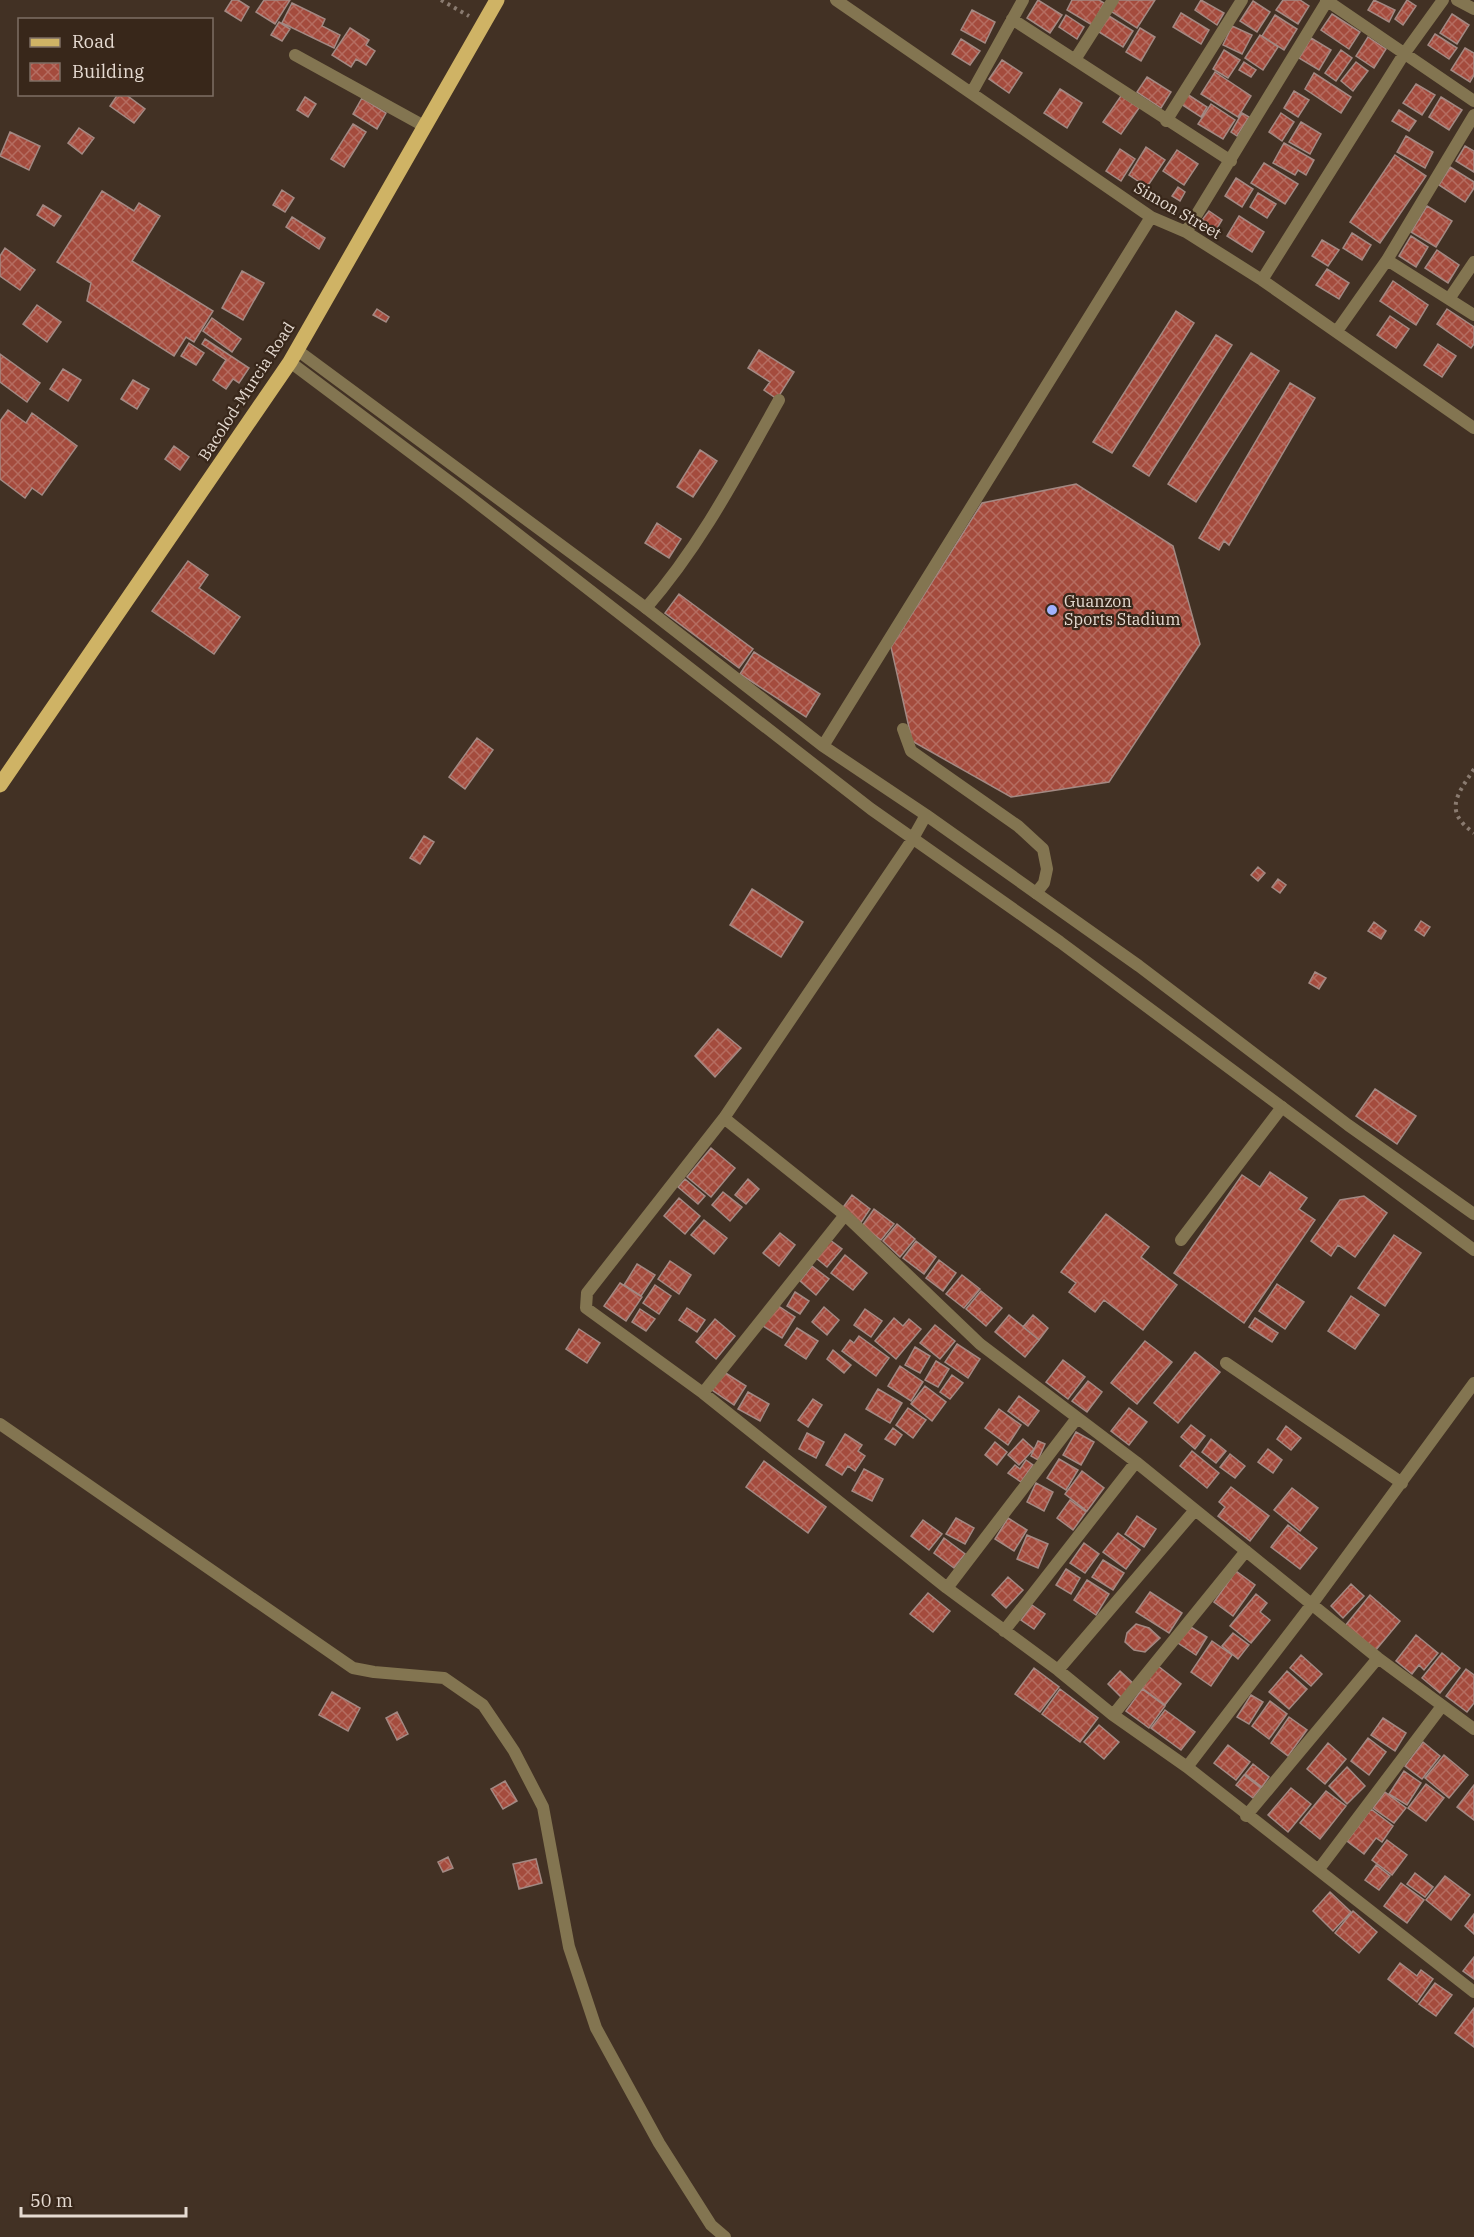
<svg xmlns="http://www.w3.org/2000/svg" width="1474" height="2237" font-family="'IBM Plex Serif',serif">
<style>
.building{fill:url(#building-cross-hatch);stroke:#a38983;stroke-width:1.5}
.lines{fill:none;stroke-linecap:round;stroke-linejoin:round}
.path{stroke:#8a7b70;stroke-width:4;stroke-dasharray:3 4.5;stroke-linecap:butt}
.lane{stroke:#837551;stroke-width:12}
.street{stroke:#837551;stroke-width:12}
.primary{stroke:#cfb365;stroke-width:15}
.poi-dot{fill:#a1b2fd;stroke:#38271a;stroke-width:2}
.labels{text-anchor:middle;stroke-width:4.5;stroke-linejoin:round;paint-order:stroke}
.street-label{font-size:16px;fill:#e6dbd2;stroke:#38271a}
.poi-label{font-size:16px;fill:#e6dbd2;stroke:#38271a;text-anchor:start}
</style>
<defs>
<pattern id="building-cross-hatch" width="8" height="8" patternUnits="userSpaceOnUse" patternTransform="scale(1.5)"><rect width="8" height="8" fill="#a44b3d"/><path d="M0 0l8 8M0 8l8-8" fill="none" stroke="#b56d61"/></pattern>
</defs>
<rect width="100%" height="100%" fill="#423124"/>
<!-- building -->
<path class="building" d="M232,0H238L249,7L241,21L225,11Z
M264,0H290L275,24L256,12Z
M1038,0L1062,15L1050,33L1027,18Z
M1072,0H1099L1104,3L1092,25L1067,10Z
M1115,0H1155L1137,28L1109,10Z
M1201,0L1224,13L1217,25L1195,10Z
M1283,0H1300L1309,6L1298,24L1276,10Z
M1374,0L1395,10L1389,22L1368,10Z
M1407,0L1416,6L1403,25L1395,19Z
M1253,1L1270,12L1257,32L1240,21Z
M292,3L325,19L322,26L340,35L334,48L282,23Z
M972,10L995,22L985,43L961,30Z
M1181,13L1209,30L1201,44L1173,27Z
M1332,14L1360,32L1349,49L1321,30Z
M1452,14L1469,25L1457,44L1440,33Z
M1066,15L1084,27L1077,39L1059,27Z
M1275,15L1297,29L1284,50L1262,36Z
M1109,16L1133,31L1123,47L1099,32Z
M279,22L290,29L282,41L271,35Z
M1232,26L1252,35L1242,54L1223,45Z
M350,28L369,40L366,45L375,51L366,65L356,59L351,67L332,55Z
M1140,28L1155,37L1141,61L1126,52Z
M1435,34L1457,48L1449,59L1428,45Z
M1260,35L1278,47L1263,70L1245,58Z
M1368,37L1386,49L1374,68L1356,56Z
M1311,38L1331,50L1319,70L1299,58Z
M961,39L980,51L970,65L952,54Z
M1465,48L1474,53V75L1470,82L1451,70Z
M1224,50L1240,60L1228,78L1213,69Z
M1341,50L1352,58L1336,81L1325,73Z
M1002,60L1022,73L1009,93L989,79Z
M1244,62L1256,70L1251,77L1239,70Z
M1356,62L1368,71L1353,91L1341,81Z
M1215,72L1251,96L1238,117L1201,94Z
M1314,73L1351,97L1341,113L1305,89Z
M1147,77L1171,92L1161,108L1137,92Z
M1416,84L1435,95L1422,115L1403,103Z
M1060,89L1082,103L1067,128L1044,113Z
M1294,91L1309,100L1298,117L1284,108Z
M118,94H125L145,109L134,123L110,106Z
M1187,94L1207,107L1201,117L1181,104Z
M1121,96L1139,108L1121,134L1103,122Z
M305,97L316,104L308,117L297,110Z
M1441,97L1462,110L1449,130L1429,117Z
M362,98L386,113L377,129L353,114Z
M1211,104L1235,120L1223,139L1198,124Z
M1399,110L1416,121L1409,131L1392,121Z
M1242,113L1249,117L1237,136L1231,132Z
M1281,113L1294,122L1282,141L1269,132Z
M1301,122L1321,134L1310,154L1289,142Z
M353,124L366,132L344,167L331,159Z
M79,128L94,138L82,154L68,143Z
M10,132L40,146L29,170L0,156Z
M1406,136L1433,152L1425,168L1397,152Z
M1284,143L1314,160L1306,175L1298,170L1295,175L1273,163Z
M1465,146L1474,151V172L1456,161Z
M1146,147L1165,160L1147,187L1129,175Z
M1120,149L1135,159L1121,181L1106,171Z
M1177,150L1198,164L1184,185L1163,171Z
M1395,155L1426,176L1380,243L1350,222Z
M1264,163L1298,184L1285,204L1251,183Z
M1450,167L1474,182V188L1465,202L1439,185Z
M1236,178L1253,189L1242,207L1225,196Z
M1178,187L1185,192L1180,201L1172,196Z
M282,190L294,198L285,212L273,205Z
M102,191L134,211L139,203L160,216L132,261L213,311L194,342L186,337L174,356L87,301L91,283L57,262Z
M1258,193L1276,204L1267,218L1250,207Z
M43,205L61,216L54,226L37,215Z
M1427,206L1452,221L1436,247L1411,232Z
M1209,211L1222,220L1216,230L1202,220Z
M1239,216L1264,232L1252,252L1227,236Z
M292,217L325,238L319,249L286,227Z
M1352,233L1371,245L1362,260L1343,248Z
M1411,236L1428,247L1416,267L1399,256Z
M1322,240L1339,250L1328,266L1312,256Z
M5,248L35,270L20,290L0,276V256Z
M1437,250L1459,265L1448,283L1425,268Z
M1327,269L1349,283L1339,299L1316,285Z
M242,271L264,283L243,320L222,308Z
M1393,281L1428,305L1416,325L1380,301Z
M37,305L61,322L47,342L23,324Z
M377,309L389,317L386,322L373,315Z
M1447,309L1474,327V344L1471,348L1437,324Z
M1176,311L1194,323L1112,453L1093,442Z
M1390,316L1409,329L1396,348L1377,335Z
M212,318L241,339L232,352L203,331Z
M1216,335L1232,345L1149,476L1133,466Z
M205,339L249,368L239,383L233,379L226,389L213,380L226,360L202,344Z
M189,343L204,353L196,365L181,356Z
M1438,344L1456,356L1442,377L1424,365Z
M759,350L794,372L777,399L764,390L770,382L748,368Z
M1251,353L1279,371L1196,502L1168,484Z
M0,354L40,383L27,402L0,382Z
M63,369L81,380L68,401L50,389Z
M133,380L149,389L137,409L121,399Z
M1290,383L1315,398L1229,545L1224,541L1219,550L1199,538Z
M8,410L26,423L32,413L77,446L42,495L32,488L25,498L0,479V421Z
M174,446L189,457L180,470L165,459Z
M700,450L717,461L693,497L677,487Z
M1076,484L1173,546L1200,644L1109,782L1011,797L912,741L891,647L982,503Z
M657,523L681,539L669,558L645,543Z
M188,561L208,575L199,588L240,617L214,654L152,611Z
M679,594L753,649L739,668L665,613Z
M754,652L820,694L806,717L740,674Z
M477,738L493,750L465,789L449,777Z
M424,836L434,842L420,864L410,858Z
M1258,867L1265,873L1258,881L1251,875Z
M1278,879L1286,885L1280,893L1272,887Z
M752,889L803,922L781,957L730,925Z
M1421,921L1430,927L1424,936L1415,930Z
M1374,922L1386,931L1381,939L1368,931Z
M1315,972L1326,978L1319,989L1309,983Z
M718,1029L741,1048L715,1077L695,1056Z
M1375,1089L1416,1116L1397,1144L1356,1116Z
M711,1148L735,1168L711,1197L687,1177Z
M1270,1172L1307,1198L1299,1209L1315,1220L1244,1323L1174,1273L1242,1175L1260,1187Z
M685,1179L705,1196L698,1204L678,1187Z
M748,1179L759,1189L746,1204L735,1195Z
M723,1192L742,1207L730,1221L712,1205Z
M852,1195L870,1209L860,1224L841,1210Z
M1364,1196L1387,1213L1355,1257L1338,1245L1331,1256L1311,1241L1340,1200Z
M679,1198L700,1216L685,1234L664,1216Z
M874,1209L894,1224L881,1240L862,1226Z
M1106,1214L1149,1247L1141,1257L1177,1285L1143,1330L1104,1300L1095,1312L1069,1292L1076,1283L1061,1272Z
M704,1220L727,1238L714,1254L691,1235Z
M897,1224L915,1239L900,1257L883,1241Z
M780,1233L795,1245L779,1266L763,1253Z
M1394,1235L1421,1253L1385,1306L1358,1288Z
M830,1240L842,1249L827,1267L816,1258Z
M916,1241L936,1257L924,1274L903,1258Z
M845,1255L867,1273L853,1290L831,1273Z
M939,1260L956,1273L943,1291L926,1278Z
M670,1261L691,1275L679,1294L658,1279Z
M637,1264L655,1275L641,1296L624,1285Z
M812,1266L829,1279L816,1295L800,1281Z
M962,1275L980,1289L964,1308L946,1294Z
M620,1283L642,1297L626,1321L604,1306Z
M1277,1284L1304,1302L1285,1329L1259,1311Z
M655,1285L671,1296L659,1314L643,1303Z
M981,1291L1002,1308L986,1326L966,1309Z
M795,1292L809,1301L800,1314L787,1306Z
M1351,1296L1379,1315L1355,1349L1328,1331Z
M777,1305L795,1317L782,1338L763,1326Z
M824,1307L839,1320L827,1335L812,1322Z
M687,1308L705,1320L697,1332L679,1320Z
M640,1309L655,1319L646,1331L632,1322Z
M865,1309L882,1321L871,1337L854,1325Z
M1009,1315L1039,1340L1025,1357L995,1332Z
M1033,1315L1048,1328L1039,1340L1023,1327Z
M894,1318L903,1326L909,1319L921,1329L896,1359L875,1341Z
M1255,1318L1278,1333L1272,1342L1249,1327Z
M715,1319L735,1336L716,1359L696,1342Z
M935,1325L955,1341L940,1359L920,1343Z
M797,1328L818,1341L806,1359L785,1345Z
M579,1329L600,1343L587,1363L566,1349Z
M859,1336L889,1358L876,1376L842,1351L850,1340L854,1343Z
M1145,1341L1172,1362L1137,1404L1111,1383Z
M957,1344L980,1359L968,1378L945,1362Z
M915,1347L930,1356L920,1373L905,1365Z
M833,1350L851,1365L844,1373L827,1359Z
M1195,1352L1220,1372L1178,1423L1154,1403Z
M1063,1360L1085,1377L1068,1399L1046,1382Z
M936,1361L949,1369L938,1387L925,1380Z
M900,1366L923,1382L911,1401L888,1386Z
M724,1372L746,1386L734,1405L712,1390Z
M952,1375L963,1383L950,1399L940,1392Z
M1088,1381L1102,1392L1087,1412L1072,1401Z
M925,1386L946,1402L932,1421L911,1404Z
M878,1389L902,1403L890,1423L866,1409Z
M748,1392L769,1404L760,1421L738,1409Z
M1019,1396L1039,1411L1028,1426L1008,1411Z
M813,1399L822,1405L808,1427L798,1420Z
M908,1408L926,1420L913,1438L896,1425Z
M1129,1408L1147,1422L1129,1445L1111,1431Z
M999,1409L1021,1425L1008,1445L985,1428Z
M1191,1425L1205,1436L1195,1449L1181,1437Z
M1286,1426L1301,1438L1291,1450L1277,1439Z
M893,1428L902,1435L895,1445L885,1439Z
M1076,1432L1094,1442L1081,1465L1063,1455Z
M807,1433L824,1442L816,1458L799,1449Z
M845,1434L862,1445L858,1451L865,1456L855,1471L848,1466L842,1475L826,1465Z
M1023,1439L1034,1449L1019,1465L1008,1455Z
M1211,1439L1226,1451L1216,1463L1202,1452Z
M1038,1441L1045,1444L1038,1460L1031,1456Z
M995,1442L1007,1452L997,1465L985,1455Z
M1268,1449L1282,1460L1273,1473L1258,1462Z
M1192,1451L1219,1473L1207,1488L1180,1466Z
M1230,1454L1245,1466L1235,1478L1220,1467Z
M1059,1459L1078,1470L1066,1490L1047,1478Z
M1026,1460L1033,1465L1021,1482L1008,1473L1015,1465L1020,1469Z
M764,1461L826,1507L808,1533L746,1487Z
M864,1469L883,1479L872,1501L852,1491Z
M1082,1471L1104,1488L1087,1511L1065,1494Z
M1036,1483L1053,1492L1044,1511L1027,1502Z
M1231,1487L1269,1516L1250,1541L1218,1516L1225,1507L1219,1502Z
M1292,1488L1318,1508L1300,1531L1274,1510Z
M1070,1500L1086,1512L1073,1530L1057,1518Z
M1137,1516L1156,1529L1144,1547L1125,1534Z
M956,1518L974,1528L965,1544L946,1534Z
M1008,1518L1027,1530L1014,1551L995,1539Z
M923,1520L942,1534L929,1550L911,1536Z
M1288,1525L1317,1548L1300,1569L1271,1547Z
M1118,1533L1140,1550L1126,1569L1103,1552Z
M1027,1535L1048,1544L1038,1568L1017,1559Z
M944,1538L965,1554L954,1568L934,1553Z
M1084,1543L1099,1554L1085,1573L1070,1563Z
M1103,1560L1124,1573L1113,1590L1092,1577Z
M1066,1569L1080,1578L1071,1594L1056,1585Z
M1236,1571L1255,1585L1233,1616L1214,1602Z
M1008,1577L1023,1590L1006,1608L992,1595Z
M1087,1580L1109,1594L1096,1615L1074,1600Z
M1351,1584L1364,1596L1343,1618L1331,1606Z
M1150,1592L1182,1613L1169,1633L1136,1612Z
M928,1593L950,1611L933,1632L910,1614Z
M1256,1594L1267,1603L1260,1612L1270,1620L1251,1643L1230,1626Z
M1370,1595L1400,1621L1375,1651L1345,1626Z
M1032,1605L1045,1614L1034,1629L1021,1620Z
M1136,1624L1149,1628L1160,1638L1145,1652L1134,1650L1125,1642L1127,1633Z
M1189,1626L1207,1637L1196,1655L1178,1643Z
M1233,1633L1249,1645L1238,1659L1222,1646Z
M1416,1635L1438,1653L1424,1670L1419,1665L1412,1674L1396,1661Z
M1212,1641L1232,1655L1211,1686L1191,1672Z
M1442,1653L1460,1668L1440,1693L1422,1678Z
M1301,1655L1322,1674L1311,1686L1290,1668Z
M1158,1666L1181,1684L1165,1705L1142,1688Z
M1034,1668L1059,1687L1040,1712L1015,1694Z
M1466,1669L1474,1675V1703L1467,1712L1446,1696Z
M1120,1671L1135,1685L1122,1698L1108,1684Z
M1287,1671L1307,1689L1289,1709L1269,1692Z
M1060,1689L1098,1718L1080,1742L1042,1714Z
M1142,1689L1165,1706L1149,1728L1126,1711Z
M332,1692L360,1708L348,1731L319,1715Z
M1251,1695L1263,1702L1249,1724L1237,1717Z
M1270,1701L1287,1714L1269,1739L1252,1726Z
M1165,1710L1195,1732L1181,1750L1151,1728Z
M397,1712L408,1734L397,1740L386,1718Z
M1289,1717L1307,1730L1288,1756L1271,1743Z
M1383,1718L1406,1733L1395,1751L1371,1735Z
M1099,1725L1119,1742L1104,1759L1084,1742Z
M1368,1738L1386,1752L1369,1775L1351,1761Z
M1423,1742L1440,1756L1422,1779L1405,1766Z
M1328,1743L1346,1759L1325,1784L1307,1769Z
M1228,1745L1250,1762L1236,1780L1214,1763Z
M1444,1755L1468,1775L1449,1798L1425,1778Z
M1253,1764L1269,1777L1262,1787L1245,1774Z
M1347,1767L1365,1786L1347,1804L1329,1786Z
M1404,1771L1421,1783L1407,1805L1389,1794Z
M1244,1775L1261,1788L1253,1798L1236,1785Z
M505,1781L517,1801L503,1809L491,1789Z
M1426,1784L1444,1798L1426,1821L1408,1808Z
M1474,1785V1820L1457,1807Z
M1291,1788L1311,1804L1288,1832L1268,1815Z
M1326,1791L1346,1806L1320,1839L1300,1823Z
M1385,1792L1406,1808L1394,1823L1373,1808Z
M1371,1809L1393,1826L1382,1842L1376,1838L1364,1854L1347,1841Z
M1387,1840L1407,1855L1392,1875L1372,1860Z
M448,1857L453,1868L443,1872L438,1862Z
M536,1859L542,1883L519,1889L513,1864Z
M1376,1865L1390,1876L1379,1890L1365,1880Z
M1415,1873L1433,1887L1425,1897L1407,1884Z
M1445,1876L1470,1895L1451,1920L1426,1900Z
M1401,1883L1424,1900L1407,1923L1384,1906Z
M1330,1892L1351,1912L1333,1931L1313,1911Z
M1353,1911L1377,1932L1359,1953L1335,1933Z
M1474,1914V1934L1465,1926Z
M1474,1957V1979L1463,1971Z
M1400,1963L1417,1976L1421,1970L1433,1979L1417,2002L1388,1979Z
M1435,1983L1452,1995L1436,2016L1419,2004Z
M1474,2008V2047L1455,2033Z"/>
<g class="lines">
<!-- path -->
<path class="path" d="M441,0L469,16
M1474,769C1457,795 1443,811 1474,833"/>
<!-- lane -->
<path class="lane" d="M646,608C701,545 738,473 779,400
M903,729L911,751L1018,826L1043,849L1047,869L1044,883L1036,893
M1181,1240L1282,1107"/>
<!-- street -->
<path class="street" d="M836,0L1151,217L1186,232L1262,280L1474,428
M1326,0L1474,101
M1457,0L1474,9
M1012,19L1231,161
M295,55L424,126
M1076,58L1113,0
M972,92L1023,0
M1166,121L1242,0
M1186,232L1327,1
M1387,260L1474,315
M1262,280L1404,54L1443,0
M1449,299L1474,262
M1337,331L1387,260L1474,115
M297,350L646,608L823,746L926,815L1139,966L1348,1125L1474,1214
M290,362L466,494L871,809L1060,942L1474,1250
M823,746L1151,217
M926,815L912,840L724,1118L845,1215L980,1344L1136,1462L1378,1658L1474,1729
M724,1118L587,1293L586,1308L703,1393L947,1588L1058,1670L1113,1715L1187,1767L1474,1992
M1226,1363L1402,1483
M703,1393L845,1215
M0,1424L353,1668L374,1672L444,1678L483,1705L514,1751L543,1807L569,1947L596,2028L659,2143L711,2225L725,2237
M947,1588L1077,1418
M1004,1631L1136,1462
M1058,1670L1195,1510
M1113,1715L1246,1551
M1187,1767L1312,1604L1474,1383
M1246,1816L1378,1658
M1319,1869L1442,1706"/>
<!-- primary -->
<path class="primary" d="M0,785L290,362L497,0"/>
</g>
<!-- markers -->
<circle class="poi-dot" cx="1052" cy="610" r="6"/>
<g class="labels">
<!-- street labels -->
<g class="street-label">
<text transform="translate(1178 210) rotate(30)" y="6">Simon Street</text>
<text transform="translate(246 391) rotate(-57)" y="6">Bacolod-Murcia Road</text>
</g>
<!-- poi labels -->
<g class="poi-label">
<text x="1064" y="607">Guanzon<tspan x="1064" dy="18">Sports Stadium</tspan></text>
</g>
</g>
<!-- legend -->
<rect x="18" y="18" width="195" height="78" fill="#38271a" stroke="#7e6f64" stroke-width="1.5"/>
<rect x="30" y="38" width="30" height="9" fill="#cfb365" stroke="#7e6f64" stroke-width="1.5"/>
<text x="72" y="48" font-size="18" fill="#e6dbd2">Road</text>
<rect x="30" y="63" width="30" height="18" fill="url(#building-cross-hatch)" stroke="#7e6f64" stroke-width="1.5"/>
<text x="72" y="78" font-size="18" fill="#e6dbd2">Building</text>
<!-- scale -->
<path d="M21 2207v9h165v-9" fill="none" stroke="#e6dbd2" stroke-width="3"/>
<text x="30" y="2207" font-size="18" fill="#e6dbd2" stroke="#38271a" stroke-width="4.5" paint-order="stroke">50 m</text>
</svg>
